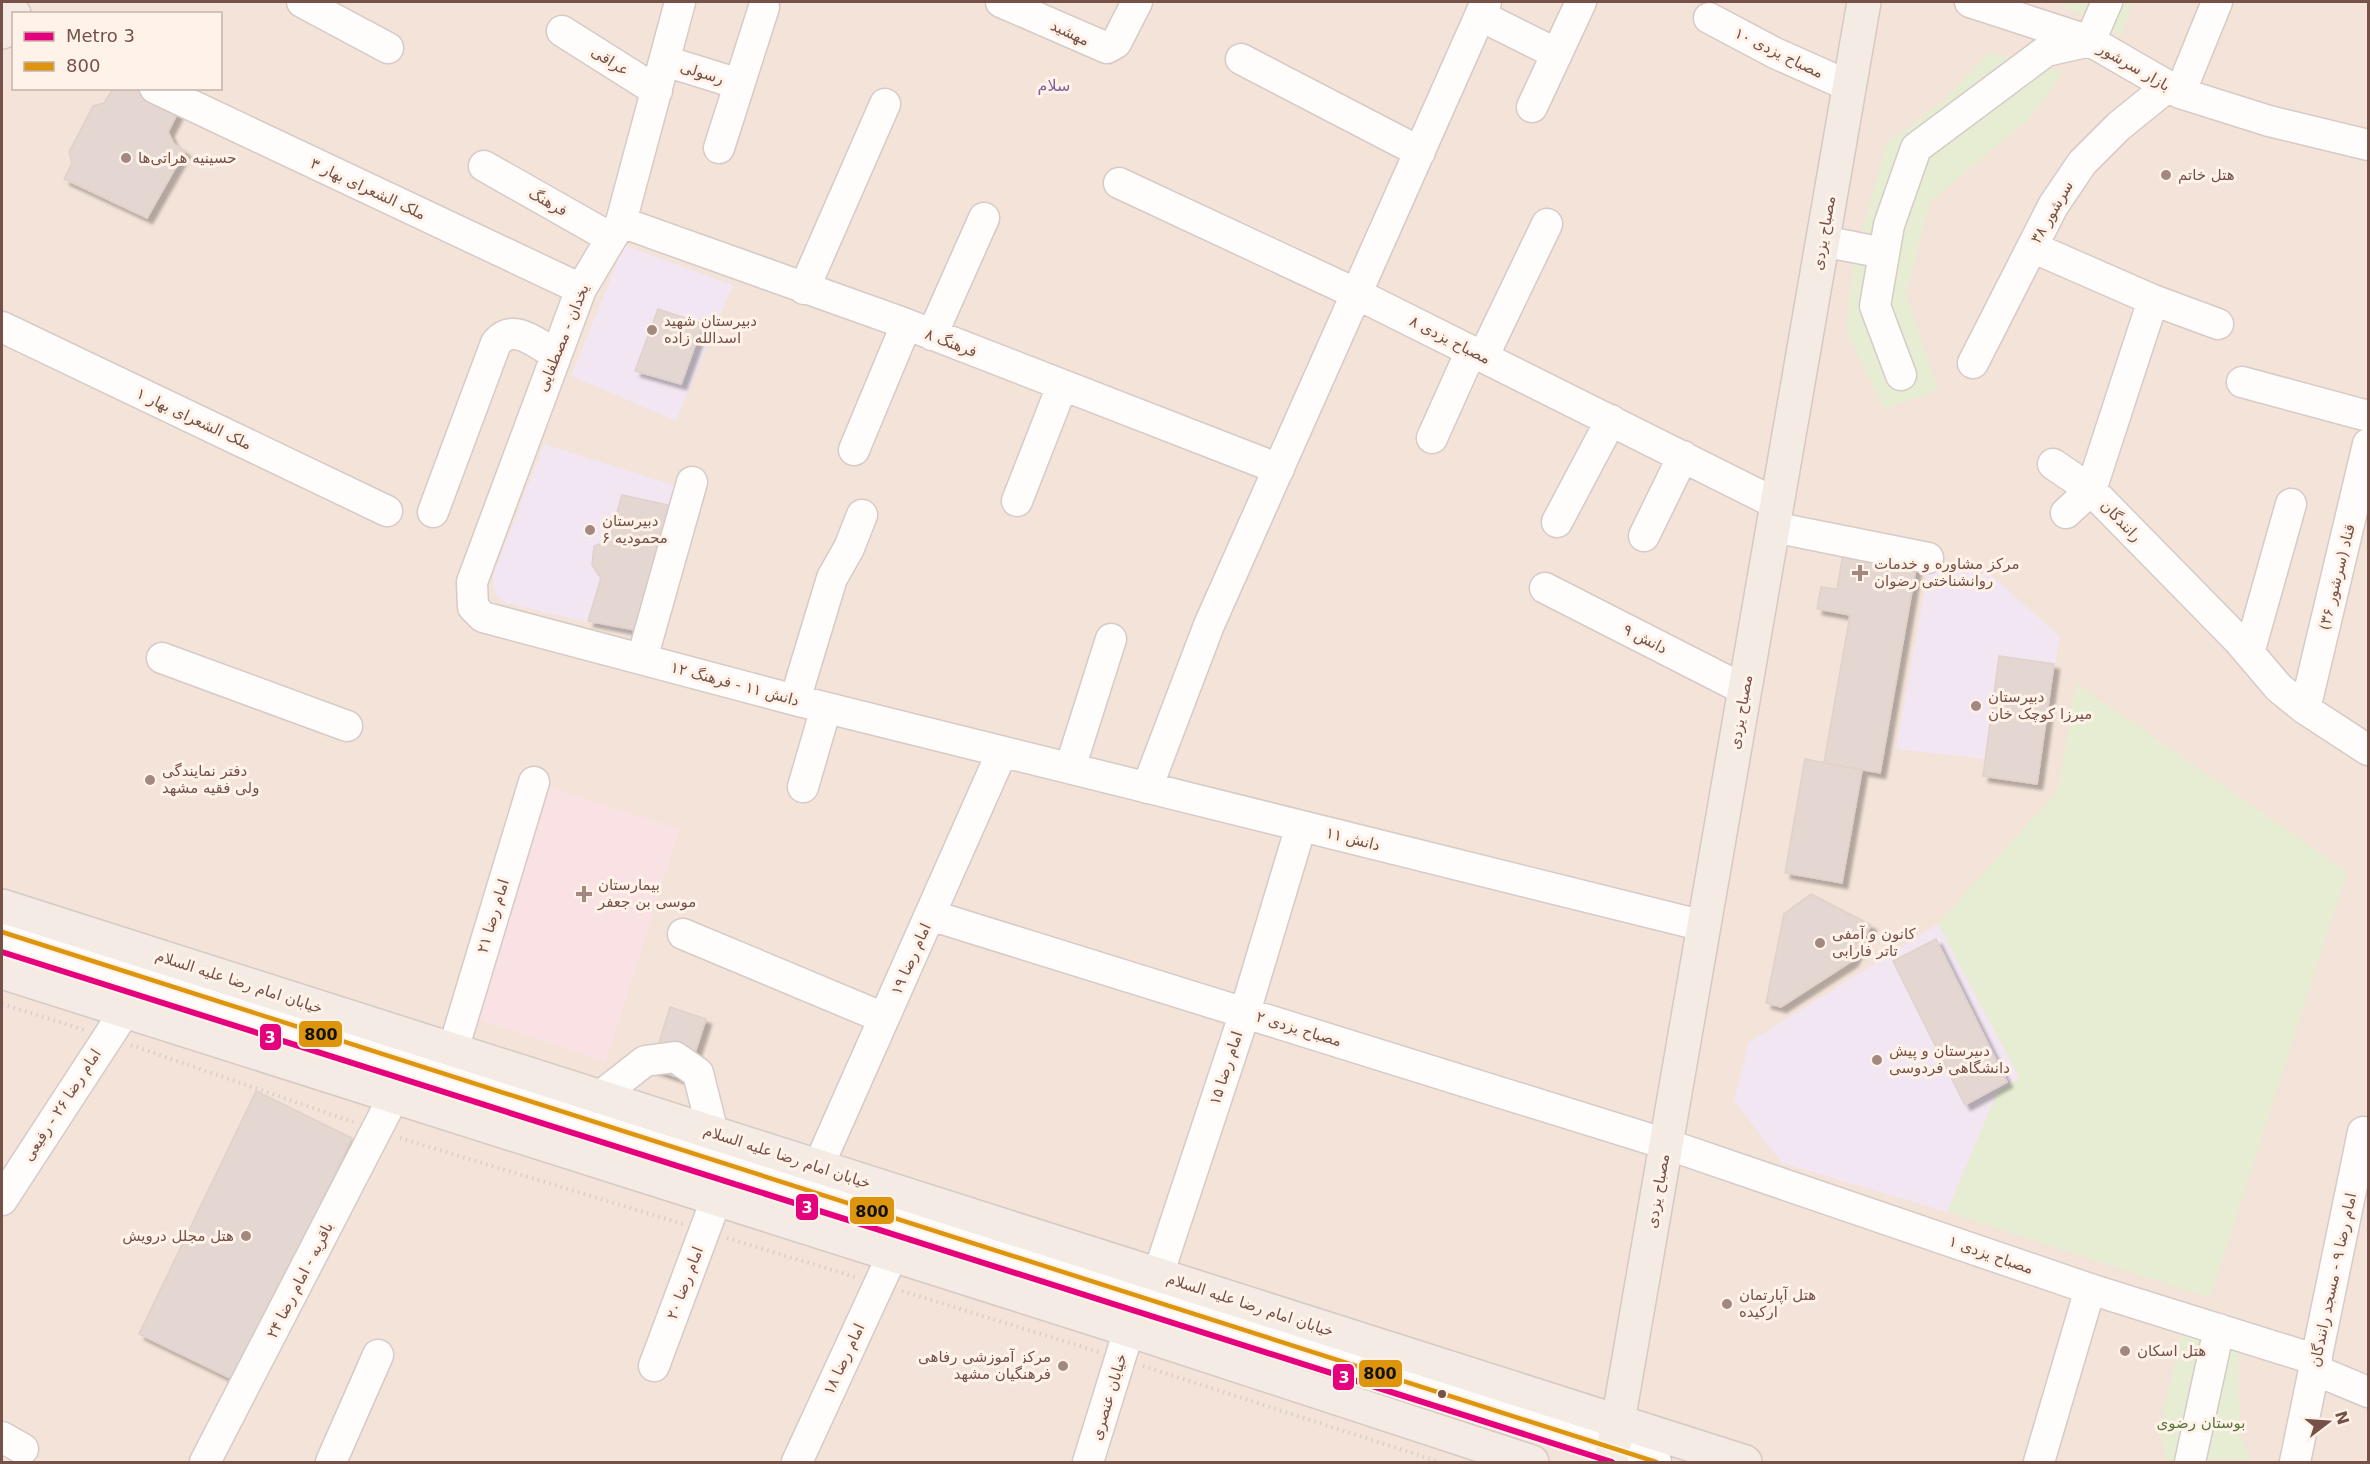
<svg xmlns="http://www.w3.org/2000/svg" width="2370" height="1464" font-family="'DejaVu Sans',Cairo,sans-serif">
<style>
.residential{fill:#f3e3d8;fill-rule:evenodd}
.education{fill:#f1e6f1}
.medical{fill:#f9e1e4}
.green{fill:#e6edd2}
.building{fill:#e4d6d0;stroke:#e0d1ca;stroke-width:1.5;filter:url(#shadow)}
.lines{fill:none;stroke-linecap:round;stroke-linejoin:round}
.minor-casing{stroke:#d6cbc6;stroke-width:33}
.major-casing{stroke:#d6c9c5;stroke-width:36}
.path{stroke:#d9cfcc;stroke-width:4;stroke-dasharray:1.5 4.5;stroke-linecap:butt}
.minor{stroke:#fefdfc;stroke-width:30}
.major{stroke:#f3ebe4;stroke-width:33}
.bus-1-casing{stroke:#fff3e9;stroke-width:9}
.bus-1{stroke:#dd950e;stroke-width:4.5}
.metro-1-casing{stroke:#fff3e9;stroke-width:10}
.metro-1{stroke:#e5007d;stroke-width:6}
.poi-dot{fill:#a38880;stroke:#fff3e9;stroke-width:2}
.bus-dot{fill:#765148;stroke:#fff3e9;stroke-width:2}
.labels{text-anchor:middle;stroke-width:6;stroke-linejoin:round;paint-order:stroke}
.street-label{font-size:15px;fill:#765148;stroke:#fff3e9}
.poi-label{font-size:15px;fill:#765148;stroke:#fff3e9;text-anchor:start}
.park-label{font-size:15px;fill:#57763c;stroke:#fff3e9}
.neighbourhood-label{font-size:16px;fill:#7f639a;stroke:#fff3e9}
.line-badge{stroke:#fff3e9;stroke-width:2}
.badge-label{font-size:16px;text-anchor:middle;font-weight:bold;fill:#fff}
.pale-badge-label{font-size:16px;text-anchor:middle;font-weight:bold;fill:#111}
</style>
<defs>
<filter id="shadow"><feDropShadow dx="5.5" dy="5.5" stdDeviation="1.5" flood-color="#0004"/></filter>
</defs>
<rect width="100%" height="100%" fill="#f7efe8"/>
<!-- residential -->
<path class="residential" d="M2,2H2368V1462H2ZM14,14H220V88H14Z"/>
<!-- education -->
<path class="education" d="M624,245L733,285L676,421L571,376Z
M544,444L680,487L641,635L506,603L496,596L493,585L494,573Z
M1929,566L1991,575L2060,636L2037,784L1983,776L1985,759L1896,749Z
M1938,924L2020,1079L1998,1091L1947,1212L1782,1163L1734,1101L1749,1042Z"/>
<!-- medical -->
<path class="medical" d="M544,785L680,829L606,1062L470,1017Z"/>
<!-- green -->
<path class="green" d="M2061,2H2133L2121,35L2060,4Z
M1989,52L2063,72L2028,120L1930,202L1906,294L1938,390L1884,409L1846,330L1853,264L1887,143L1946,98Z
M2076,683L2347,872L2210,1298L1947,1212L1998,1091L2020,1078L1938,924L2058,790Z
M2182,1331L2238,1350L2240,1431L2251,1462H2166L2160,1427Z"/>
<!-- building -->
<path class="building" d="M135,88L179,110L168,132L174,144L185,151L147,218L64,179L72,163L69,152L93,106L104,103L112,90Z
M658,309L703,324L681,384L635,371Z
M622,495L673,506L639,631L588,621L601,578L592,565L594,546L609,541Z
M1844,549L1917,562L1880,773L1824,763L1850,615L1817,609L1821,587L1837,589Z
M1999,656L2054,664L2037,784L1983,776Z
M1805,759L1862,770L1842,883L1785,873Z
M1811,894L1871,925L1852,961L1781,1007L1766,1003L1784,914Z
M1936,939L2007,1082L1965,1105L1893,961Z
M670,1007L706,1019L686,1080L651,1068Z
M256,1091L352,1138L236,1381L139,1334Z"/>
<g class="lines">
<defs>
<path id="minor" d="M302,2L388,48
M680,2L621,222L581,289L472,582L473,607L483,617L795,700L1704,926
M1001,2L1107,48L1116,43L1137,2
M1970,2L2090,41L2180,93L2269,121L2368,145
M1481,16L1557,54
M1709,18L1775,53L1849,86
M562,31L657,91
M1241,59L1420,152
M665,61L739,84
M155,88L581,289
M2180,93L2217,2
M1532,107L1581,2
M719,148L764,7
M484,166L611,238
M1119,183L1357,294L1777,504
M621,222L898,321L1279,469
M1822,241L1884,253
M2032,247L2153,300L2218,324
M804,289L885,104
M2,327L387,511
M932,335L984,218
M1483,357L1547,224
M1973,363L2053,206L2082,163L2119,126L2166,88
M1901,375L1875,306L1889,225L1916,148L2046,51L2090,41L2107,2
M2242,382L2368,416
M1432,438L1471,351
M854,450L906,325
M2053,464L2091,490L2239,641L2279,688L2305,709L2368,750
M1017,501L1062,386
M433,512L496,343C514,322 535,343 556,354
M2066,513L2091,490L2153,300
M1557,522L1611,420
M1773,527L1928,558
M1644,536L1683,456
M1545,588L1745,690
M2249,653L2291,504
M162,658L347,726
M642,659L692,482
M795,700L832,578L849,548L862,515
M2305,709L2368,444
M1070,768L1111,639
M803,787L826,708
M1147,788L1209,625L1486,2
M930,915L1666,1144L2090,1289L2317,1360
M2,932L1656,1462
M683,934L884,1018
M453,1050L534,782
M599,1097L645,1061L675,1057L698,1073L713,1133
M818,1167L1002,752
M2,1200L125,1011
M1158,1275L1245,1012L1301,826
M654,1366L716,1200
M2315,1370L2368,1392
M2,1437L23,1449
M205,1462L394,1096
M331,1462L378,1355
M797,1462L892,1256
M1088,1462L1129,1330
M2039,1462L2090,1289
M2190,1462L2219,1329
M2295,1462L2363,1132L2368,1136"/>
<path id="major" d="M2,32L14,14
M2,906L1745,1462
M2,972L1129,1330L1532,1462
M1611,1462L1864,2"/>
</defs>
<!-- minor casing -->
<use href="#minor" class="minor-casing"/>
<!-- major casing -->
<use href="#major" class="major-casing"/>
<!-- path -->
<path class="path" d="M2,1004L84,1030
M131,1045L353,1122
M400,1138L683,1224
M727,1238L855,1277
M902,1291L1099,1352
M1143,1366L1440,1462"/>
<!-- minor -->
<use href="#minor" class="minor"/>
<!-- major -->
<use href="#major" class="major"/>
<defs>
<path id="bus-1" d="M2,932L1656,1462"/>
</defs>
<!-- bus-1 casing -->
<use href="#bus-1" class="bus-1-casing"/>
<!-- bus-1 -->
<use href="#bus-1" class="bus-1"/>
<defs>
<path id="metro-1" d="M2,952L1612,1462"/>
</defs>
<!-- metro-1 casing -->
<use href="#metro-1" class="metro-1-casing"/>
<!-- metro-1 -->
<use href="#metro-1" class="metro-1"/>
</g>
<!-- markers -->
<g class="poi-dot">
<circle cx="126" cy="158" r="6"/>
<circle cx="2166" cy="175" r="6"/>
<circle cx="652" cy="330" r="6"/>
<circle cx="590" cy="530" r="6"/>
<path d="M1857 564h6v6h6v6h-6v6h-6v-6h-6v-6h6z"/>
<circle cx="1976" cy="706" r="6"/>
<circle cx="150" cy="780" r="6"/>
<path d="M581 885h6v6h6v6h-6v6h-6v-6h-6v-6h6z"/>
<circle cx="1820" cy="943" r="6"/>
<circle cx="1877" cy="1060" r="6"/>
<circle cx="246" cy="1236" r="6"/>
<circle cx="1727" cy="1304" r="6"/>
<circle cx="2125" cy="1351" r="6"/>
<circle cx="1063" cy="1366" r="6"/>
</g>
<circle class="bus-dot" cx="1442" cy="1394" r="5"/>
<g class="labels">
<!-- street labels -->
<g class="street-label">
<text transform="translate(1070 33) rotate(25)" y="5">مهشید</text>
<text transform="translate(1779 53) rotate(26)" y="5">مصباح یزدی ۱۰</text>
<text transform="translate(610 61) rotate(32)" y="5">عراقی</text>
<text transform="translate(2134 67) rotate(30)" y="5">بازار سرشور</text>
<text transform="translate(702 73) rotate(17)" y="5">رسولی</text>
<text transform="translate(368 189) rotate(25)" y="5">ملک الشعرای بهار ۳</text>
<text transform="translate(548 202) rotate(30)" y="5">فرهنگ</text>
<text transform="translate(2052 212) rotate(-60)" y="5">سرشور ۳۸</text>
<text transform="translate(1824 233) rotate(-80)" y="5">مصباح یزدی</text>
<text transform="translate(563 338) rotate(-68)" y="5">یخدان - مصطفایی</text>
<text transform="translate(1450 340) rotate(27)" y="5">مصباح یزدی ۸</text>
<text transform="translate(951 343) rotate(21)" y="5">فرهنگ ۸</text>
<text transform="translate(194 419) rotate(25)" y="5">ملک الشعرای بهار ۱</text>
<text transform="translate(2121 521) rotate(46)" y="5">رانندگان</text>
<text transform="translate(2337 577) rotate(-76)" y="5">قناد (سرشور ۳۶)</text>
<text transform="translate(1645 639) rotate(27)" y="5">دانش ۹</text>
<text transform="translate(735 684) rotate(15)" y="5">دانش ۱۱ - فرهنگ ۱۲</text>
<text transform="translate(1741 712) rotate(-80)" y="5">مصباح یزدی</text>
<text transform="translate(1353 839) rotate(14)" y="5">دانش ۱۱</text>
<text transform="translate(493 916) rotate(-73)" y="5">امام رضا ۲۱</text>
<text transform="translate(911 959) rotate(-66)" y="5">امام رضا ۱۹</text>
<text transform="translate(239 982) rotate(18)" y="5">خیابان امام رضا علیه السلام</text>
<text transform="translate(1299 1029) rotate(17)" y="5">مصباح یزدی ۲</text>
<text transform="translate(1226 1068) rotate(-72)" y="5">امام رضا ۱۵</text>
<text transform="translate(62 1105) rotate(-57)" y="5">امام رضا ۲۶ - رفیعی</text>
<text transform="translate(787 1157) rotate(18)" y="5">خیابان امام رضا علیه السلام</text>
<text transform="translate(1658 1191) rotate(-80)" y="5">مصباح یزدی</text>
<text transform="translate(1991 1255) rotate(19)" y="5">مصباح یزدی ۱</text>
<text transform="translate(300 1280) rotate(-63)" y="5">باقریه - امام رضا ۲۴</text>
<text transform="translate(2333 1280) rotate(-78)" y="5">امام رضا ۹ - مسجد رانندگان</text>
<text transform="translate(685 1283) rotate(-69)" y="5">امام رضا ۲۰</text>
<text transform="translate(1250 1305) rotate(18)" y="5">خیابان امام رضا علیه السلام</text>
<text transform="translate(844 1359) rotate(-65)" y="5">امام رضا ۱۸</text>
<text transform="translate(1109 1397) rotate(-73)" y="5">خیابان عنصری</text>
</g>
<!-- poi labels -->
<g class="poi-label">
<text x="138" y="163">حسینیه هراتی‌ها</text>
<text x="2178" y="180">هتل خاتم</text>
<text x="664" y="326">دبیرستان شهید<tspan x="664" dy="17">اسدالله زاده</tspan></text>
<text x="602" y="526">دبیرستان<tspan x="602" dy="17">محمودیه ۶</tspan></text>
<text x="1874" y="569">مرکز مشاوره و خدمات<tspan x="1874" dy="17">روانشناختی رضوان</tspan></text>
<text x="1988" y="702">دبیرستان<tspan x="1988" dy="17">میرزا کوچک خان</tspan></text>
<text x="162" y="776">دفتر نمایندگی<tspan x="162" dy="17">ولی فقیه مشهد</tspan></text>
<text x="598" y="890">بیمارستان<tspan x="598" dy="17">موسی بن جعفر</tspan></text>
<text x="1832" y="939">کانون و آمفی<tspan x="1832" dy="17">تاتر فارابی</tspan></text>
<text x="1889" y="1056">دبیرستان و پیش<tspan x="1889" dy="17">دانشگاهی فردوسی</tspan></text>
<text x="234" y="1241" text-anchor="end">هتل مجلل درویش</text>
<text x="1739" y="1300">هتل آپارتمان<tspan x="1739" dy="17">ارکیده</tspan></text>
<text x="2137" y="1356">هتل اسکان</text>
<text x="1051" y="1362" text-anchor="end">مرکز آموزشی رفاهی<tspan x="1051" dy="17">فرهنگیان مشهد</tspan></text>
</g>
<!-- park labels -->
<g class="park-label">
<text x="2201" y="1428">بوستان رضوی</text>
</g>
<!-- neighbourhood labels -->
<g class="neighbourhood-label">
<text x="1054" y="91">سلام</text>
</g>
</g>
<g class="line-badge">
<rect x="298" y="1020" width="45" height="28" rx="6" fill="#dd950e"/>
<rect x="259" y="1023" width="23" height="28" rx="6" fill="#e5007d"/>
<rect x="795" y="1193" width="24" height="28" rx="6" fill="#e5007d"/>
<rect x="849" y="1196" width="46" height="29" rx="6" fill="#dd950e"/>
<rect x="1358" y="1359" width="45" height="29" rx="6" fill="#dd950e"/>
<rect x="1332" y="1363" width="23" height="28" rx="6" fill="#e5007d"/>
</g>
<g class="badge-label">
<text x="270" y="1043">3</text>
<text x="807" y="1213">3</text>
<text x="1344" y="1383">3</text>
</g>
<g class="pale-badge-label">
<text x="321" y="1040">800</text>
<text x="872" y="1217">800</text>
<text x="1380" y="1379">800</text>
</g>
<!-- border -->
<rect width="2370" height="1464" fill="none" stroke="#765148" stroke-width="6"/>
<!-- legend -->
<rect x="12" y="12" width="210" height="78" fill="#fff3e9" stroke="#c8b2a9" stroke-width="1.5"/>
<rect x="24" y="32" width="30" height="9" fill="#e5007d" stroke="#c8b2a9" stroke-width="1.5"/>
<text x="66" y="42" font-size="18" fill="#765148">Metro 3</text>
<rect x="24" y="62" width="30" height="9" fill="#dd950e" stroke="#c8b2a9" stroke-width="1.5"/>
<text x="66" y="72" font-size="18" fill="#765148">800</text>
<!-- north arrow -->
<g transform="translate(2328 1422) rotate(73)" stroke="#fff3e9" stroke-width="4.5" paint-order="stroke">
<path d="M0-4.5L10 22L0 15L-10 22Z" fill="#765148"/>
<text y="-9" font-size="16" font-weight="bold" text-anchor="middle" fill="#765148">N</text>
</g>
</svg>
